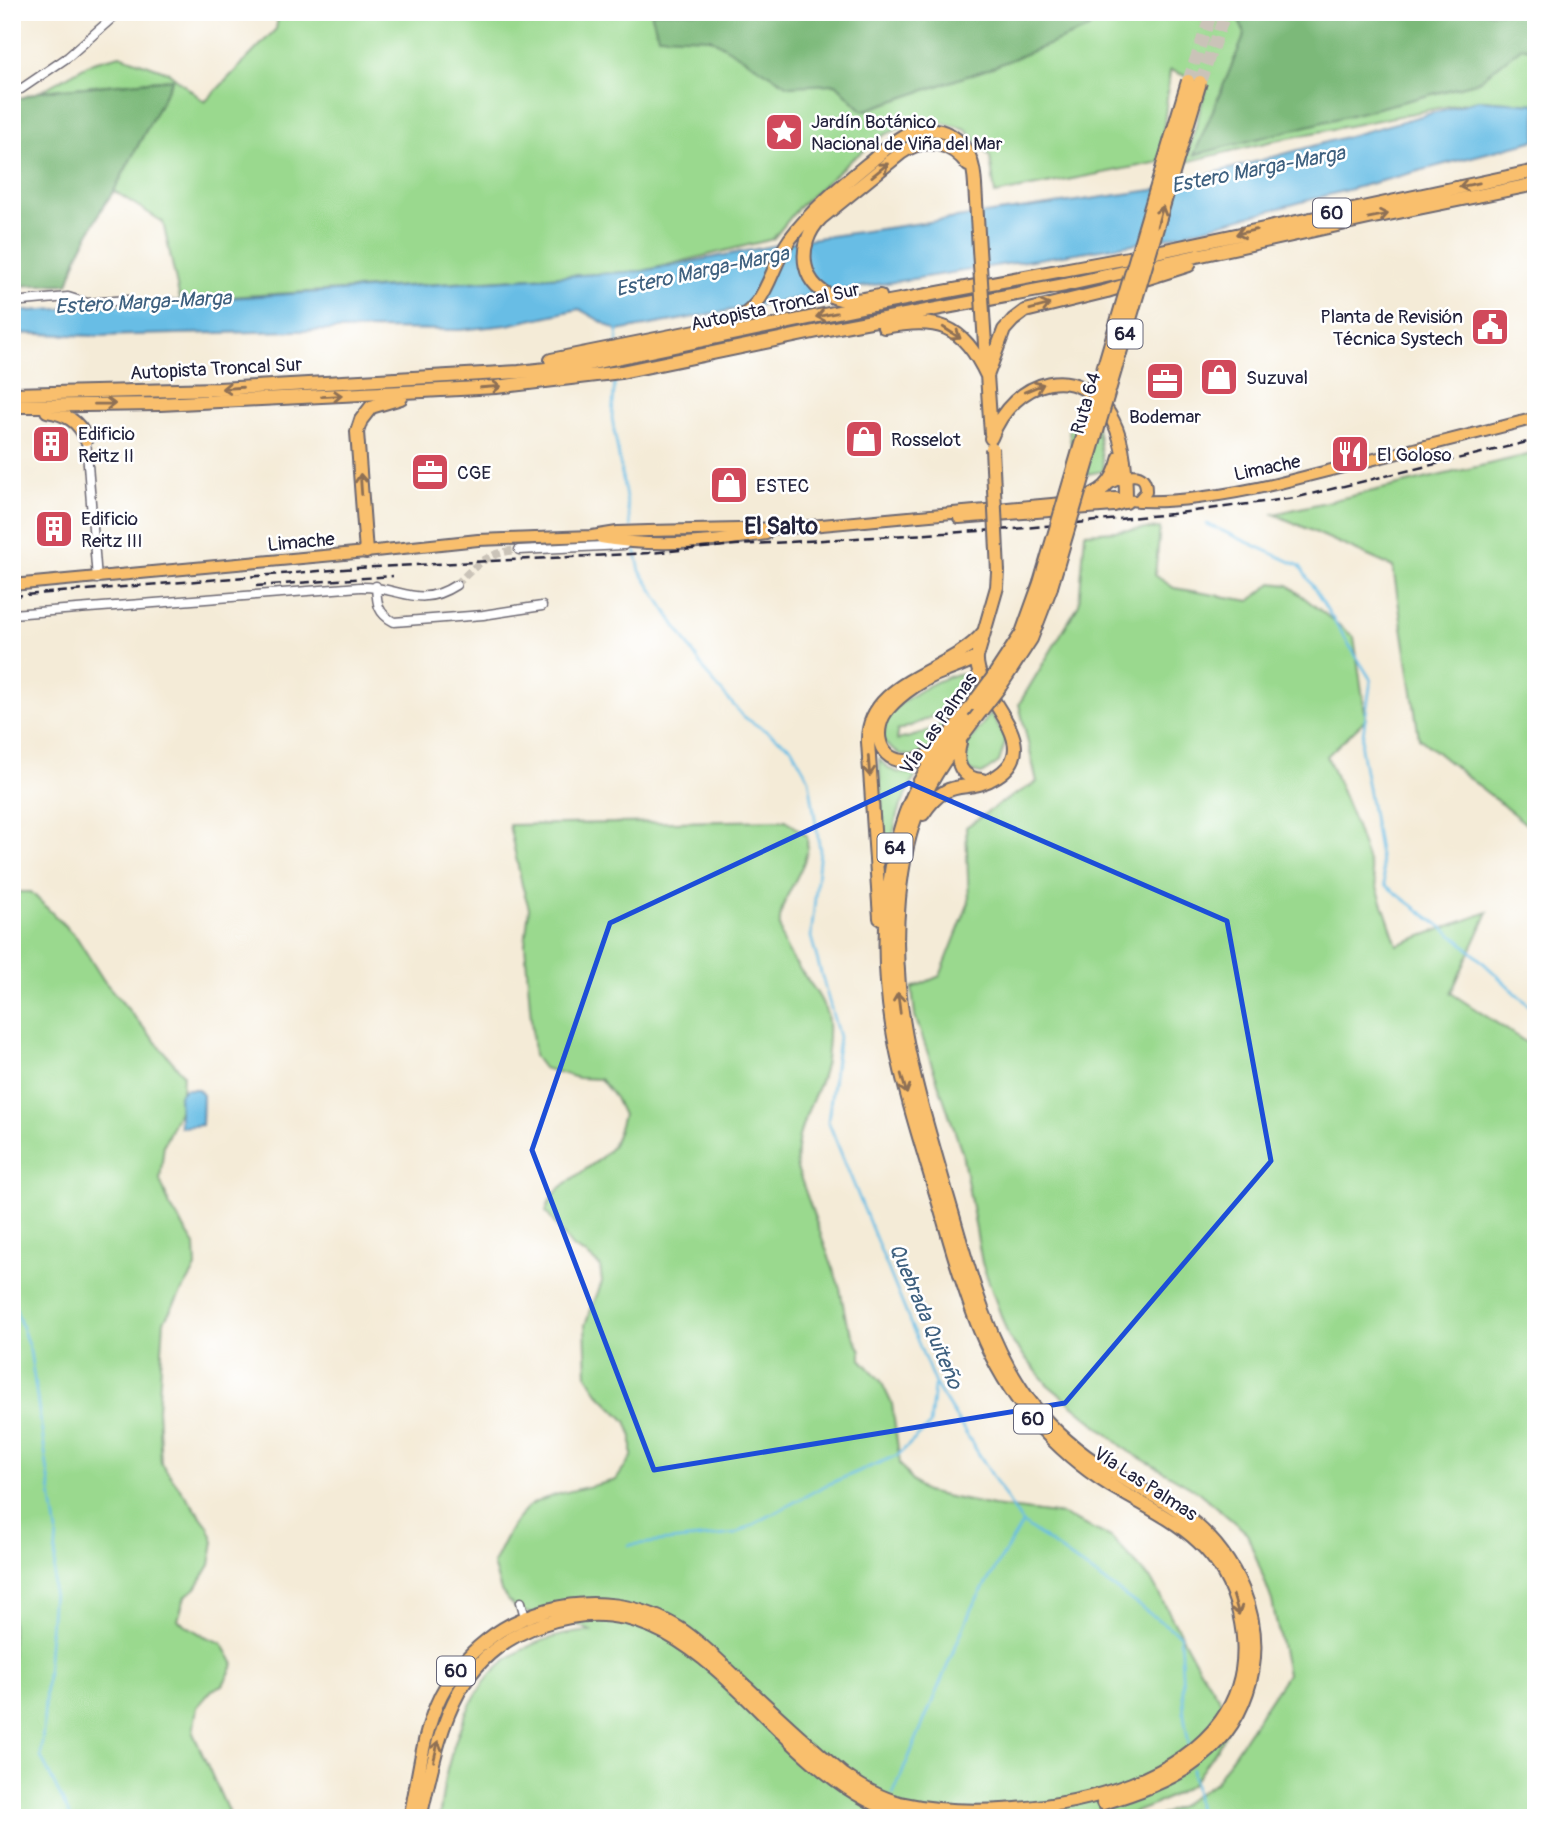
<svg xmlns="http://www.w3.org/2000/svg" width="1548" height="1830" font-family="Pangolin,sans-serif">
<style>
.green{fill:#9ad98e;stroke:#5e7e64;stroke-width:2}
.forest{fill:#7bb979;stroke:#4e6e5a;stroke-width:2}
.water{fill:#68bde5;stroke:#457090;stroke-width:2}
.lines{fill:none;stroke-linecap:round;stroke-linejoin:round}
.stream{stroke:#68bde5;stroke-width:2.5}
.minor-tunnel{stroke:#cac3b8;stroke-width:8;stroke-dasharray:8 4;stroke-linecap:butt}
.highway-tunnel{stroke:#cac3b8;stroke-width:12;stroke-dasharray:12 6;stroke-linecap:butt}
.minor-casing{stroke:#6c6872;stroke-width:11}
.major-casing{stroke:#6c6872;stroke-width:14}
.highway-casing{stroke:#6c6872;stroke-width:16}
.minor{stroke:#fff;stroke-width:8}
.major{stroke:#f9bf6d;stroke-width:10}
.highway{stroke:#f9bf6d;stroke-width:12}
.rail{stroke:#22223b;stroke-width:2.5;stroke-dasharray:10 5;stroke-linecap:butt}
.highway-bridge-casing{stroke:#6c6872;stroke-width:16;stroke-linecap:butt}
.highway-bridge{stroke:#f9bf6d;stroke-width:12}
.oneway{stroke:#8e7054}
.marked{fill:none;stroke:#1d4ed8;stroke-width:5;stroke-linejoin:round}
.labels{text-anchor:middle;stroke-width:5;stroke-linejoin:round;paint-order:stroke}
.shield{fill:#fff;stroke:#646476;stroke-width:2}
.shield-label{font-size:18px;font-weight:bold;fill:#22223b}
.poi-label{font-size:19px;fill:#22223b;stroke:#fff;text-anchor:start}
.street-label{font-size:19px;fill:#22223b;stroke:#fff}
.water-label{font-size:21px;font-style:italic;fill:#3e607f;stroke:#fff}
.quarter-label{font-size:23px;font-weight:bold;fill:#22223b;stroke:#fff}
</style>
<rect width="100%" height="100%" fill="#fff"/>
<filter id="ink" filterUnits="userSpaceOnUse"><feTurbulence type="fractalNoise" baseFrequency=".0143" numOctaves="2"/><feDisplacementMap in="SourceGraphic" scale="14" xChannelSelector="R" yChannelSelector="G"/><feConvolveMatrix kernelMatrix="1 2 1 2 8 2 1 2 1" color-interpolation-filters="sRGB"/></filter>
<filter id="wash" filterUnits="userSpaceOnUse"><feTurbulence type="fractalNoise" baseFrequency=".00686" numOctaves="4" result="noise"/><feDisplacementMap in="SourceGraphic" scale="28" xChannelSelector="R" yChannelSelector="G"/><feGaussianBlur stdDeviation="1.57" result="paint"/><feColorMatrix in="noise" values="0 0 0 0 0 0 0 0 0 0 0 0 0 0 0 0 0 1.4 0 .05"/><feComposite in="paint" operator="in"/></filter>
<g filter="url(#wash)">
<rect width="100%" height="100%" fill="#f4ebd7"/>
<!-- green -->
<path class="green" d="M279,12H1536V104L1479,100L1273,141L1186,162L1207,84L1170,70L1160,162L995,194L990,157L966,129L942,123H913L884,135L850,161L798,208L773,239L643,271L180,300L163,222L114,191L173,79L41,91L93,62L120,55L168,72L205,102L276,29Z
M1096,421L1104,471L1076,476L1068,425Z
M1536,453V832L1419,738L1393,567L1274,514Z
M1160,528L1155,575L1174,588L1250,601L1272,583L1288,585L1354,637L1366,719L1327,756L1354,821L1397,945L1488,912L1451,993L1536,1049V1818H1155L1178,1807L1215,1782L1287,1674L1272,1601L1247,1533L1196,1490L1128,1451L1047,1384L1009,1338L982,1263L962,1152L915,1016L912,988L940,976L969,902L966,827L1004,801L1037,782L1019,704L1079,604L1085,533Z
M957,674L964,675L965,678C945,714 935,717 897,731V740C940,731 952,722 973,684L975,694C955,722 920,785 883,741C884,734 884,725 887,719C899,699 936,680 957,674Z
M991,713L1006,740L999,762L982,774L972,772L966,767L963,755L968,743Z
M879,759C891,772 899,775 917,773L897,814L886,880Z
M786,820L807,836C807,841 808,847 807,852C802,877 777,901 780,928C784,961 816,981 826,1012C830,1022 828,1039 827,1050C825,1092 792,1121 797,1168L840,1288L846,1320L861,1351V1359L881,1381L892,1404L900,1464L911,1480L925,1492L993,1506L1063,1515L1111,1537L1152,1581L1198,1666L1226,1709L1232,1715L1223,1740L1191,1785L1156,1804L1121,1818H439C442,1802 443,1786 447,1770C468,1688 500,1638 591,1631L576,1624L516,1610L501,1591L493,1564C502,1544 511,1524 527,1508C540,1495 596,1486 616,1480L632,1457V1437L626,1421L598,1393L587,1375L585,1325L602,1282L600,1266L587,1255L572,1247L546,1212C549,1184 595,1170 612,1146C617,1138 620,1124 623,1115L615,1098L600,1079L578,1078L543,1068L534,1056L525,944L529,908L522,885L509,825Z
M12,892H31L77,938L104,981L183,1074L181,1107L164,1144L160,1180L170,1206L195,1245L196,1268L164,1321L158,1409L161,1463L208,1526L214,1541L210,1565L196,1588L185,1596L178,1620L202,1635L222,1643L234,1664L223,1685L212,1690L197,1707L193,1733L231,1818H12Z"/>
<!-- forest -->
<path class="forest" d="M651,12H1102L1088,29L988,69L863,111L836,84L789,86L710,38L658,36Z
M1235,12H1536V51L1522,47L1476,83L1194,155L1245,34Z
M173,79L114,191L102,208L78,255L68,284L12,286V101L41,91Z"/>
<!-- water -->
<path class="water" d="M1479,100L1536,104V140L1158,240L837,291L618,331L579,309L507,325L460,330L377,329L96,336L12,333V312L643,271L803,240L1153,190Z
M185,1089H198L203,1095L202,1125L180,1127L179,1095Z"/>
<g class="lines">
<!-- stream -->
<path class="stream" d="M1180,232L1190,236
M617,344L618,330
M615,378L612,418L631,527
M1207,524L1300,566L1371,680L1361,748L1385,885L1459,940L1536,1012
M634,544L640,571L709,677L744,717L791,747L809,779L820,850L811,937L839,1037L828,1121L935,1384L1022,1523L1180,1635L1184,1715L1189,1745
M12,1298L30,1351L57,1533L41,1757L71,1818
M629,1545L736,1534L826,1485L898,1455L930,1425L934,1386
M1192,1769L1199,1818
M893,1795L972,1607L1022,1524"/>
</g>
</g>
<g filter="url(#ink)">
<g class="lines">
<!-- minor-tunnel -->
<path class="minor-tunnel" d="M456,585C477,564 488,552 519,550"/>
<!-- highway-tunnel -->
<path class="highway-tunnel" d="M1188,81L1212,12
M1200,82L1226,12"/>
<defs>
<path id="minor" d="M21,89L68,57L119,12
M12,302L68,297L87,303L128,300
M86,439L97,579
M519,550L624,545
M376,586C377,603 377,613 394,622L483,615L542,606
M12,614L360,587C401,586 417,610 456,585
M521,1602L525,1617"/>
<path id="major" d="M1108,484C1122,477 1147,465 1146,492L1138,501
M959,518L1114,506L1126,502
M601,538C655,548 712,543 766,534
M12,585L366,552L478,540L592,536L617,532L648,531L789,528L1116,498C1158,508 1237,493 1280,483L1536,418"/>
<path id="highway" d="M880,296C867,298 854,302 841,299C800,291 794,245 821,218L901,153C925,136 951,142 968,165
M884,327C937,318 962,322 987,376
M985,345L991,434
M551,360L726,325C770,308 767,272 790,239C813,208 846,182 875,158C886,149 896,138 909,133C922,127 938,128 950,135C969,146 974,164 975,185
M987,376L1004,330L1013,320L1025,311L1107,291L1189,265
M12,394L218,389L519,372L583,365L867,306L1128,258L1536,171
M12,406L160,404L423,391L496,387L621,372L823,330L1065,285L1369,218L1536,184
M47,411C66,414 79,421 86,439
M991,438C1013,379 1081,357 1113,421C1125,444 1126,476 1126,502
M1075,502C1101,493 1113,486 1120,457
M366,552L357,432L361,420L371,407L401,398
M993,677L1022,633L1040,583
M1001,685L1031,639L1051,587
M974,720C954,747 934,773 921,803C908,833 902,866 899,899C889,1007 918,1093 947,1195C967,1262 983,1332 1022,1390C1039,1416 1062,1438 1086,1456C1115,1477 1148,1490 1177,1510C1236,1550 1270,1622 1247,1692C1225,1759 1165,1785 1103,1803
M960,743C955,762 960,778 982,780
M939,750C930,754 920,761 909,761C877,763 871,728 889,708C902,693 925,678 942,672C955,667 966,664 977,657
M923,814C950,773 966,796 997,776C1048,744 974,696 977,657L997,587L998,572
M880,918L868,742C866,680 952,672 983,633
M410,1818C419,1777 422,1733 441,1695C486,1608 600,1577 682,1630C704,1645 723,1665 742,1683C775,1714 809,1746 844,1775C861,1787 880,1798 900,1803C1022,1830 1281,1789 1239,1613C1221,1538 1167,1519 1108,1484C1081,1467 1057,1446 1036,1422C982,1363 962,1282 940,1207C908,1099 876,1012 888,896C891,865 897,833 909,804C924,767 949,736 973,704
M420,1818C440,1734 450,1655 543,1624C711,1567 771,1792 919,1818"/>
</defs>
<!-- minor casing -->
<use href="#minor" class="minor-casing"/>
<!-- major casing -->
<use href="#major" class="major-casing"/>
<!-- highway casing -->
<use href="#highway" class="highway-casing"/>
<!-- minor -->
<use href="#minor" class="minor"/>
<!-- major -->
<use href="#major" class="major"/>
<!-- highway -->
<use href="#highway" class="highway"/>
<!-- rail -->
<path class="rail" d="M256,586L393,576
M12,596L356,568L649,553L736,545L1014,529L1171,514L1294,498L1536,440"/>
<defs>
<path id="highway-bridge" d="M975,185L985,345
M992,448L998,572
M1040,583L1188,81
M1051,587L1200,82
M973,704L993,677
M974,720L1001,685"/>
</defs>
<!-- highway-bridge casing -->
<use href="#highway-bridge" class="highway-bridge-casing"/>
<!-- highway-bridge -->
<use href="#highway-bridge" class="highway-bridge"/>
</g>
<!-- one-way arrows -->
<defs><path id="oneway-shaft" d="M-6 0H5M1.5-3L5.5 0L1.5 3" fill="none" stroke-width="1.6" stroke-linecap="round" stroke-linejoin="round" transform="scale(1.75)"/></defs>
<g class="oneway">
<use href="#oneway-shaft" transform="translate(880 170) rotate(-39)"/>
<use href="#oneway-shaft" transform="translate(1469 185) rotate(169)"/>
<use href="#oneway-shaft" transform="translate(1160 216) rotate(-74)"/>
<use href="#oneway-shaft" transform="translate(1378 216) rotate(-11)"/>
<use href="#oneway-shaft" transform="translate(1246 232) rotate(167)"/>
<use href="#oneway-shaft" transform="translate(1040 307) rotate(-15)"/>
<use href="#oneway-shaft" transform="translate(826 315) rotate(169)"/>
<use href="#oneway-shaft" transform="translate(952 333) rotate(33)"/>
<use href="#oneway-shaft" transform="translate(491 387) rotate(-4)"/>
<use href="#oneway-shaft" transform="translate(232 388) rotate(176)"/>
<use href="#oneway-shaft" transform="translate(1034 388) rotate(-22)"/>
<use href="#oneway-shaft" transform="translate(332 396) rotate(-3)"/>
<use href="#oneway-shaft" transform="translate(105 404) rotate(-1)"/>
<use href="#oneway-shaft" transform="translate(361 484) rotate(-94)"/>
<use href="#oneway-shaft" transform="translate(869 766) rotate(86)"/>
<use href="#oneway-shaft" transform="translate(899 1003) rotate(-97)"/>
<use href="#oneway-shaft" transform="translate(904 1084) rotate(74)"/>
<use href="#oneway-shaft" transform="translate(1236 1605) rotate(74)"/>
<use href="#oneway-shaft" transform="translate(436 1751) rotate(-77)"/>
</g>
</g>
<!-- marked area -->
<path class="marked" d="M909,783L1227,921L1271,1161L1065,1403L654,1470L532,1150L610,923Z"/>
<!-- icons -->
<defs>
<symbol id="sight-square" viewBox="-11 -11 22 22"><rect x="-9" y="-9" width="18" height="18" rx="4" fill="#d1495b" stroke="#fff"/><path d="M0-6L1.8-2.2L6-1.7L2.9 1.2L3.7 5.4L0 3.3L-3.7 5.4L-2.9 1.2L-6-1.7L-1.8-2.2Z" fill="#fff"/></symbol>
<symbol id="civic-square" viewBox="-11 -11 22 22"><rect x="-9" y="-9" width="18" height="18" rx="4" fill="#d1495b" stroke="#fff"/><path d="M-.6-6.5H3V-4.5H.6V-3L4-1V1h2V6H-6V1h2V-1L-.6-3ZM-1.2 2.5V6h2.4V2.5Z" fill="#fff"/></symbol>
<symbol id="shop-square" viewBox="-11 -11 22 22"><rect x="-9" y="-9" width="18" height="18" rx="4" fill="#d1495b" stroke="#fff"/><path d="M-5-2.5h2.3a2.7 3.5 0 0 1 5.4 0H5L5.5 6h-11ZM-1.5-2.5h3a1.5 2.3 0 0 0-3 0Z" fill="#fff"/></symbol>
<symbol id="office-square" viewBox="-11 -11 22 22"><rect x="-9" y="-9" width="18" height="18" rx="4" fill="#d1495b" stroke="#fff"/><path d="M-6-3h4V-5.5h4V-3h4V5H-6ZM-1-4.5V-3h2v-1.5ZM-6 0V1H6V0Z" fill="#fff"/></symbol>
<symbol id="building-square" viewBox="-11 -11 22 22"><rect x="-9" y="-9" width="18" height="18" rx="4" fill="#d1495b" stroke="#fff"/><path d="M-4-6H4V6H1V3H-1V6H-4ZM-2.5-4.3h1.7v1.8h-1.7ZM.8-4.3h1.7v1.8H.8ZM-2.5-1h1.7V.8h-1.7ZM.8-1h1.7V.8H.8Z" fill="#fff"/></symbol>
<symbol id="restaurant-square" viewBox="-11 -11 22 22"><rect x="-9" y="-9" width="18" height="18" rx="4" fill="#d1495b" stroke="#fff"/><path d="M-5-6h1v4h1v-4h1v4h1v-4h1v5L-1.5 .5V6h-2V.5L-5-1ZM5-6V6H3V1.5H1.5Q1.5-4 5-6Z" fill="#fff"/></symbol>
</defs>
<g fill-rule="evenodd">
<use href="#sight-square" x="762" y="110" width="44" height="44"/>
<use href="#civic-square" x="1468" y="305" width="44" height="44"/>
<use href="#shop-square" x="1197" y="355" width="44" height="44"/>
<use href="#office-square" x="1143" y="359" width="44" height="44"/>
<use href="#shop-square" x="842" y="417" width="44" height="44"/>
<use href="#building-square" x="29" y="422" width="44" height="44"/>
<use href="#restaurant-square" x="1328" y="432" width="44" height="44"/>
<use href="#office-square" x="408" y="450" width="44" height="44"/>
<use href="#shop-square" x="707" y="463" width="44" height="44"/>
<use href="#building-square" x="32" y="507" width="44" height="44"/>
</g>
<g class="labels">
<!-- shield labels -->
<g class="shield">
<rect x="1313" y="198.5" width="38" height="29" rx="5"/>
<rect x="1107.5" y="319.5" width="35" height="29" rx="5"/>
<rect x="877.5" y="833.5" width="35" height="29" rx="5"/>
<rect x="1014" y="1404.5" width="38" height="29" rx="5"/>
<rect x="437" y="1656.5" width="38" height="29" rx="5"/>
</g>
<g class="shield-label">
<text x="1332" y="219">60</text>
<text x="1125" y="340">64</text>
<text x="895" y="854">64</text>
<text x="1033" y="1425">60</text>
<text x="456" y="1677">60</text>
</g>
<!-- poi labels -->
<g class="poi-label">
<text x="811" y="128">Jardín Botánico<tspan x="811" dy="22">Nacional de Viña del Mar</tspan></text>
<text x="1463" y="323" text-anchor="end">Planta de Revisión<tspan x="1463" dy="22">Técnica Systech</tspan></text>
<text x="1246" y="384">Suzuval</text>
<text x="1165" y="423" text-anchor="middle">Bodemar</text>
<text x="78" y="440">Edificio<tspan x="78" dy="22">Reitz II</tspan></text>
<text x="891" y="446">Rosselot</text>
<text x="1377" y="461">El Goloso</text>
<text x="457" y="479">CGE</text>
<text x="756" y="492">ESTEC</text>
<text x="81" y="525">Edificio<tspan x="81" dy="22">Reitz III</tspan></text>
</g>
<!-- street labels -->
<g class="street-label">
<text transform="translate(775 306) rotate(-12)" y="7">Autopista Troncal Sur</text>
<text transform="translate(216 368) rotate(-3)" y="7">Autopista Troncal Sur</text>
<text transform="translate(1085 403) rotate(-74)" y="7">Ruta 64</text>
<text transform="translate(1267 467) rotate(-12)" y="7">Limache</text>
<text transform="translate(301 541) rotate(-5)" y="7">Limache</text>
<text transform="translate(938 723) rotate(-55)" y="7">Vía Las Palmas</text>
<text transform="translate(1146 1483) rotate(33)" y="7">Vía Las Palmas</text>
</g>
<!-- water labels -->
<g class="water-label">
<text transform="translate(1258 169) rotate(-11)" y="7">Estero Marga-Marga</text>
<text transform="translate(702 271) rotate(-12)" y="7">Estero Marga-Marga</text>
<text transform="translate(143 302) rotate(-3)" y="7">Estero Marga-Marga</text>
<text transform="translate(926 1316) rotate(67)" y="7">Quebrada Quiteño</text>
</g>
<!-- quarter labels -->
<g class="quarter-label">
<text x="781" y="534">El Salto</text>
</g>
</g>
<!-- margin -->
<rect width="1548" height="1830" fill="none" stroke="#fff" stroke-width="42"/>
</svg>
